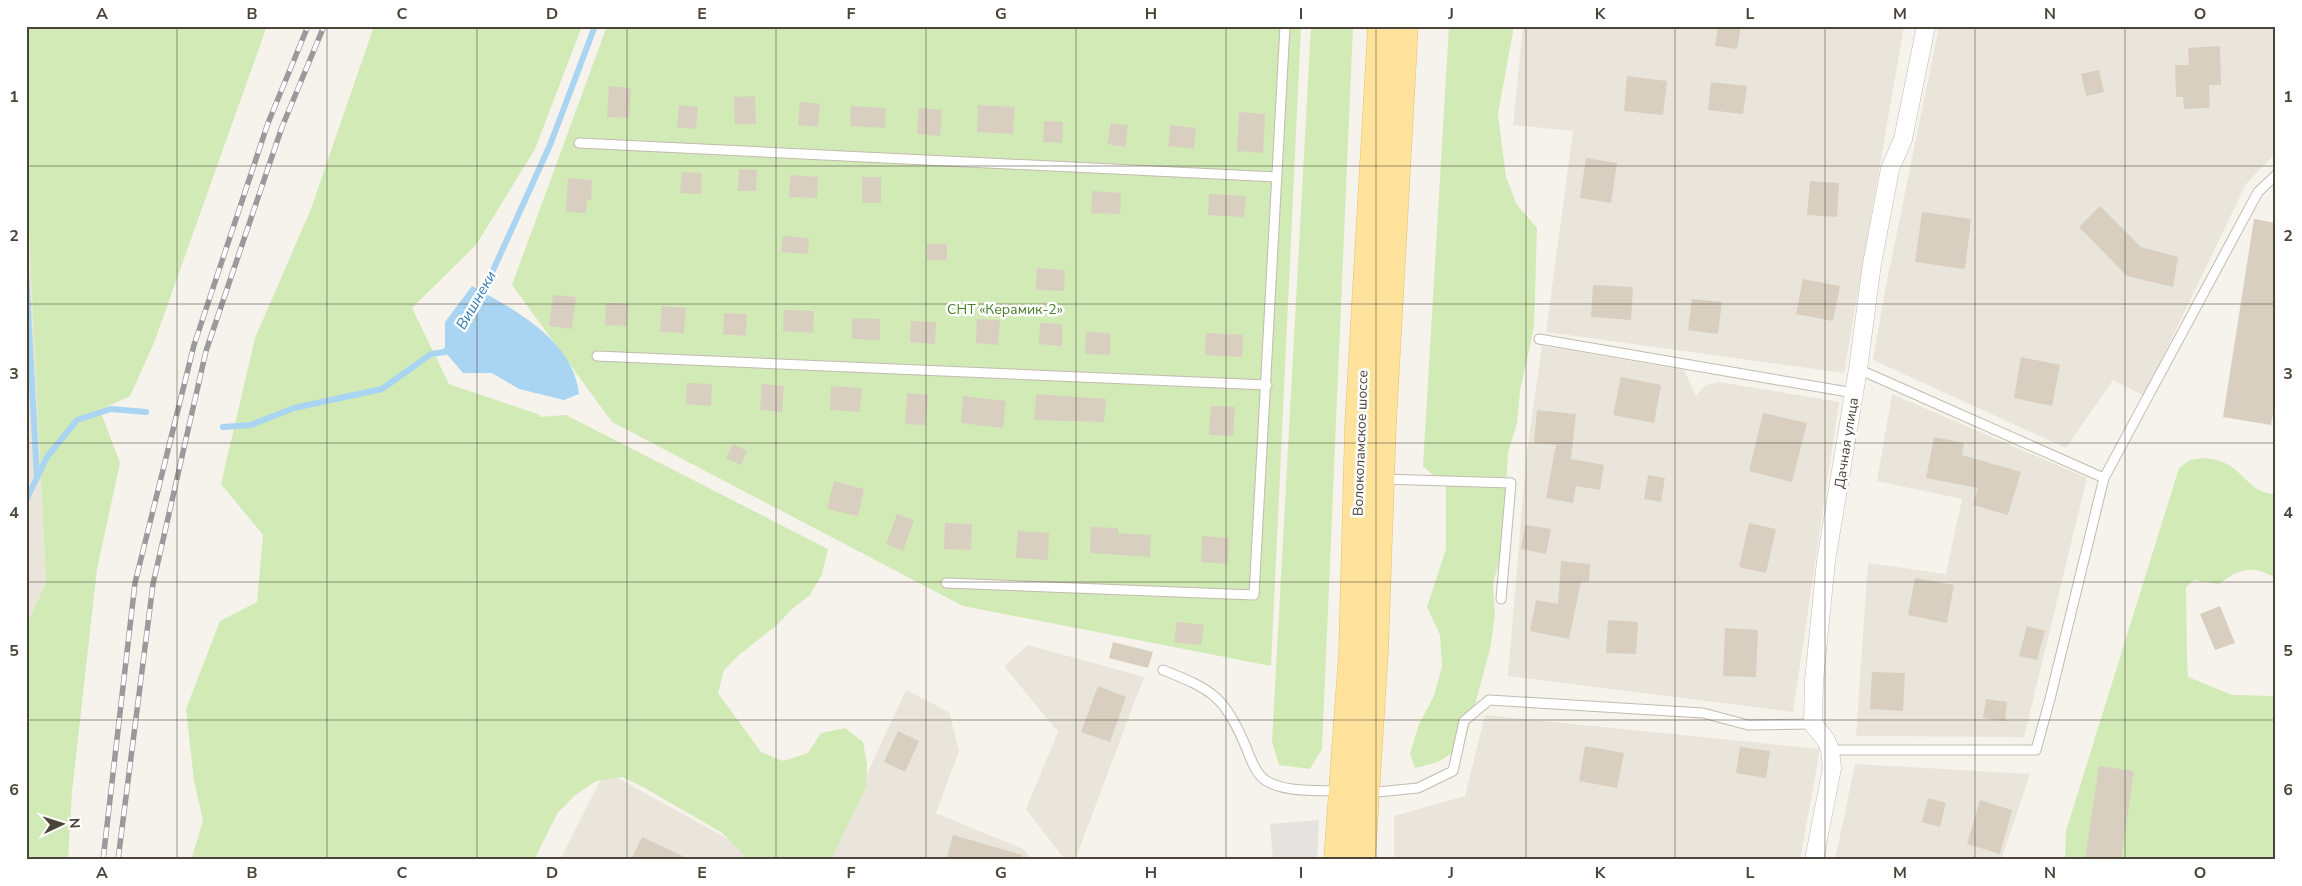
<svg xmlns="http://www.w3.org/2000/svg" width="2302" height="886" font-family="'Nunito Sans',sans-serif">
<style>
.residential{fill:#eae5da}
.green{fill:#d2eab5}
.parking{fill:#e5e3e0}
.water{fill:#a9d4f2}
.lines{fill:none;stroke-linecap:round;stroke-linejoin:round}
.stream{stroke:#a9d4f2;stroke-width:6}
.building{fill:#d8cfc1}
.lane-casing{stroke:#c2bbae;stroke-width:11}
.street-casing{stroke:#c2bbae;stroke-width:19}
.primary-casing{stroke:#e6c16a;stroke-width:29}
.lane{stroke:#fff;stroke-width:9}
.street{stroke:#fff;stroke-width:18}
.primary{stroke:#ffe39c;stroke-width:28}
.rail-casing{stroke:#9a9a9a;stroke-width:5.5}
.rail{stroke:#fff;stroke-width:4;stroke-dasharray:11;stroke-linecap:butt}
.grid{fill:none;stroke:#4b4439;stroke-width:1;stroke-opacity:0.55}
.labels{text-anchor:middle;stroke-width:5;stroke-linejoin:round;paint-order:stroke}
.park-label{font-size:14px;fill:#4a7f2a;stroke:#fff}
.street-label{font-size:14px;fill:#4b4439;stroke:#fff}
.water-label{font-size:15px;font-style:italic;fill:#2e7ab2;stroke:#fff}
.neatline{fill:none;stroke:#4b4439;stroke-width:2}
.grid-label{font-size:16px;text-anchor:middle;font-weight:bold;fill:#4b4439}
</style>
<rect width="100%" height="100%" fill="#f6f3ec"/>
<!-- residential -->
<path class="residential" d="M1523,26H1904L1844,373L1546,332L1573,131L1513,125Z
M1939,26H2276V139L2272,157L2246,184L2144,396L2113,380L2066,448L1873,360L1885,291Z
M26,172L46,582L26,627Z
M1542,346L1684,370L1696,396L1706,385L1719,382L1839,402L1793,712L1508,676L1527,450Z
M1892,394L2087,478L2024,737L1856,736L1868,563L1946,574L1962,499L1877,481Z
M1028,645L1144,677L1075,860H1065L1026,809L1058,732L1004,666Z
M906,690L949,712L959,751L936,813L1023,849L1033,860H827Z
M1485,715L1820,749L1800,860H1394V816L1465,796Z
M1855,764L2030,774L2001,860H1835Z
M605,771L766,860H560Z"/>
<!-- green -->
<path class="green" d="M26,26H267L154,343L130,396L100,410L120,463L97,569L72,792L68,860H26V627L46,582L26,172Z
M374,26H582L535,149L476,245L412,308L449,384L540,415L539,417L566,415L828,549L822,574L810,595L792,609L777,625L740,654L724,670L718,693L761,752L783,761L808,753L821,733L845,728L863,742L867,764L866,787L831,860H749L721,832L643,787L622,777L596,781L574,796L557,814L534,860H191L203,821L194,781L186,709L220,621L257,602L263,535L221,484L255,338L311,209Z
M607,26H1301L1271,666L963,606L612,422L512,285Z
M1311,26H1353L1322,749L1310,769L1279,765L1272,742Z
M1449,26H1514L1498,114L1506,177L1517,205L1537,228L1534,327L1520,391L1517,423L1508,453L1502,552L1493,583L1495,616L1490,649L1464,745L1438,762L1415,768L1410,754L1419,724L1434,696L1442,666L1440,635L1427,607L1446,549V487L1423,466Z
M2203,458C2211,459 2220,460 2227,464C2246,474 2251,494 2276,494V578C2251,565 2241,568 2219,584L2194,580L2186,587C2187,618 2186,647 2188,677L2232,695L2276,696V860H2065L2066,831L2179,468L2190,460Z"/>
<!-- parking -->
<path class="parking" d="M1319,820L1317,860H1273L1270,824Z"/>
<!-- water -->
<path class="water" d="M472,286C515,310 573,340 579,394L564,400L519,389L492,373H463L445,352V322Z"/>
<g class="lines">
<!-- stream -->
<path class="stream" d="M26,272L37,478
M480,299L550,145L595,26
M223,427L251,425L294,408L382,389L431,354L445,352L450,345
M26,500L47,457L77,420L111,409L146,412"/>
</g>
<!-- building -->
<path class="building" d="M1718,26H1741L1737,49L1715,46Z
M2220,46L2221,85H2209L2210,108L2184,109L2183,97H2176L2175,65H2189L2188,48Z
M2099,70L2104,92L2086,96L2081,74Z
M1627,76L1667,81L1663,115L1624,111Z
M1711,82L1747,86L1743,114L1708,110Z
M609,86L631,88L629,118L607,117Z
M755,96L756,124H735L734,97Z
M800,102L820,104L818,127L798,125Z
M679,105L698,107L696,129L677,127Z
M978,105L1015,107L1013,134L977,132Z
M851,106L886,108L885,128L850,126Z
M919,108L942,110L940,136L917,134Z
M1239,112L1265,114L1263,153L1237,151Z
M1044,121L1063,122L1062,143L1043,142Z
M1111,123L1128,125L1125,147L1107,144Z
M1171,125L1196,128L1194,149L1168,146Z
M1586,158L1617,163L1611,203L1580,198Z
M739,169L757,170L756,191H738Z
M682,172L702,173L701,194L680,193Z
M790,175L818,177L817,198L789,197Z
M862,177H881V203H862Z
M568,178L592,180L591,200H587L586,213L566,212Z
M1810,181L1839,183L1837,217L1807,215Z
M1092,191L1121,193L1120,214L1091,213Z
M1209,194L1246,196L1244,217L1208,215Z
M2100,206L2141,247L2178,257L2173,287L2127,276L2079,227Z
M1922,212L1971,219L1965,269L1915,262Z
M2254,219L2276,223V397L2271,425L2223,417Z
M783,236L809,238L808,254L781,252Z
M927,244H947V260H927Z
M1037,268L1065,270L1064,291L1036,290Z
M1803,279L1840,286L1833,321L1796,314Z
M1593,285L1633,287L1631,320L1591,317Z
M553,295L576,297L572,329L549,326Z
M1692,299L1722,302L1718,334L1688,330Z
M606,303L628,304L627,326L605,325Z
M662,306L686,308L684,333L660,332Z
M784,310L814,311L813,333L783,331Z
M724,313L747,314L746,336L723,334Z
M852,318L880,319V340L852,339Z
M977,319L1000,320L998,345L976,343Z
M911,321L936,322L935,344L910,342Z
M1040,323L1062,324V346L1039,344Z
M1086,332L1110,333V355L1085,354Z
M1206,333L1243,335L1242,357L1205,355Z
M2021,357L2060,365L2052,406L2014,398Z
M1621,377L1661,385L1654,423L1613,415Z
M687,383L712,384L711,406L686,404Z
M762,384L784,386L782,412L760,410Z
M831,386L862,388L860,412L830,410Z
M907,393L928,395L926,425L905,424Z
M1036,394L1106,399L1104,422L1034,420Z
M963,396L1006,401L1003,428L961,423Z
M1211,406L1235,407L1233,436L1209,435Z
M1537,410L1576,414L1571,459L1604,465L1600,490L1576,486L1573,503L1546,498L1556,445L1534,443Z
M1763,413L1807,423L1792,482L1749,471Z
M1934,437L1964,443L1962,455L2021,472L2008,515L1973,505L1978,488L1926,478Z
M733,444L747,451L741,465L726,458Z
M1648,475L1665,478L1661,502L1644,499Z
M834,481L864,489L858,516L827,509Z
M897,514L914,520L903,551L886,544Z
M945,523L972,524L971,550L944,549Z
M1749,523L1776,529L1766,573L1739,567Z
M1525,525L1551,529L1546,554L1521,549Z
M1091,527L1118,528V533L1151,535L1150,557L1090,553Z
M1018,531L1049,533L1048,560L1016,558Z
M1202,536L1229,538L1228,564L1201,562Z
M1561,561L1590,564L1589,582H1581L1569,639L1530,631L1536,600L1558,604Z
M1915,578L1954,585L1947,623L1908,615Z
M2220,606L2235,643L2215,650L2200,614Z
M1608,620L1638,622L1636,654L1606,653Z
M1177,622L1204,625L1201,645L1174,642Z
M2027,626L2045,631L2037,660L2019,656Z
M1725,628L1758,630L1756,677L1723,676Z
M1113,642L1153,652L1148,668L1109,658Z
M1872,672L1905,673L1903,711L1870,709Z
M1098,686L1126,697L1110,742L1081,732Z
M1986,699L2007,702L2005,721L1983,718Z
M898,731L919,741L905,772L884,762Z
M1585,746L1624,753L1617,788L1579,781Z
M1740,747L1770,751L1766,778L1736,773Z
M2099,766L2134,771L2121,860H2085Z
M1928,798L1946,803L1940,827L1922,822Z
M1980,800L2012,810L2000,854L1967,844Z
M953,835L1022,855V860H946Z
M642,837L691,860H631Z"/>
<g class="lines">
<defs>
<path id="lane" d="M579,143L1275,177
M1539,339L1854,393
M597,356L1267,385
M1858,369L2104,478
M1383,479L1511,483L1501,599
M946,583L1254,595L1285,26
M1163,670C1213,690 1224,696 1246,747C1250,758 1256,774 1265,780C1284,793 1319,790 1341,791
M1830,750H2036L2050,699L2104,478L2258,192L2276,175
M1367,793L1418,788L1453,771L1464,721L1489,700L1703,713L1748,725L1813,724"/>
<path id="street" d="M1814,860L1832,768L1830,750L1826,740L1813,724L1814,681L1826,561L1858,369L1872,264L1890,169L1903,139L1926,26"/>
<path id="primary" d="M1338,860L1353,652L1359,426L1382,26
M1361,860L1374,652L1382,425L1404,26"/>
</defs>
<!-- lane casing -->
<use href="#lane" class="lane-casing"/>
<!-- street casing -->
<use href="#street" class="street-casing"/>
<!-- primary casing -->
<use href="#primary" class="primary-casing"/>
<!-- lane -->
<use href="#lane" class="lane"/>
<!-- street -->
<use href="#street" class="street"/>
<!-- primary -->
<use href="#primary" class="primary"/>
<defs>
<path id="rail" d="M103,860L135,583L194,345L268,123L308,26
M118,860L153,584L206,351L282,127L324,26"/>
</defs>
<!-- rail casing -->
<use href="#rail" class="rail-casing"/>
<!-- rail -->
<use href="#rail" class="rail"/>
</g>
<!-- grid -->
<path class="grid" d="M177,26V860M327,26V860M477,26V860M627,26V860M776,26V860M926,26V860M1076,26V860M1226,26V860M1376,26V860M1526,26V860M1675,26V860M1825,26V860M1975,26V860M2125,26V860M26,166H2276M26,304H2276M26,443H2276M26,582H2276M26,720H2276"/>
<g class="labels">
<!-- park labels -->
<g class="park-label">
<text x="1005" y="314">СНТ «Керамик-2»</text>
</g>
<!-- street labels -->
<g class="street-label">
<text transform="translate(1360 443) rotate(-88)" y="5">Волоколамское шоссе</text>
<text transform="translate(1846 443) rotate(-81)" y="5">Дачная улица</text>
</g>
<!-- water labels -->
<g class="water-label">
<text transform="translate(476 300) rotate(-60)" y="5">Вишнеки</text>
</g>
</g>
<!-- border -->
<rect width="2302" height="886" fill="none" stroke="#ffffff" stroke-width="55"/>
<!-- north arrow -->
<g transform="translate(62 824) rotate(86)" stroke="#ffffff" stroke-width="4" paint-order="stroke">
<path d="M0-4L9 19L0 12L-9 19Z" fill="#4b4439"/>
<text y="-8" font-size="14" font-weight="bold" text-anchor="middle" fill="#4b4439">N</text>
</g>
<rect x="28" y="28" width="2246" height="830" class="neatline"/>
<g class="grid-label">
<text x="102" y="19">A</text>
<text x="252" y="19">B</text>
<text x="402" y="19">C</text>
<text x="552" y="19">D</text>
<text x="702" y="19">E</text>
<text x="851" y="19">F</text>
<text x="1001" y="19">G</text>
<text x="1151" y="19">H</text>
<text x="1301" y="19">I</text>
<text x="1451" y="19">J</text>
<text x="1600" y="19">K</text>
<text x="1750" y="19">L</text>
<text x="1900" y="19">M</text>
<text x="2050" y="19">N</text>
<text x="2200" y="19">O</text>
<text x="14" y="102">1</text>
<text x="2288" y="102">1</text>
<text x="14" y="241">2</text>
<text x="2288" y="241">2</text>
<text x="14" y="379">3</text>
<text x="2288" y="379">3</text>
<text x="14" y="518">4</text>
<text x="2288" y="518">4</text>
<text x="14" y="656">5</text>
<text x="2288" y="656">5</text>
<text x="14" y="795">6</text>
<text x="2288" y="795">6</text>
<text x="102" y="878">A</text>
<text x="252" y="878">B</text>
<text x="402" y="878">C</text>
<text x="552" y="878">D</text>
<text x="702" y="878">E</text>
<text x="851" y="878">F</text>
<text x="1001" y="878">G</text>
<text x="1151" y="878">H</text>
<text x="1301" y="878">I</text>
<text x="1451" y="878">J</text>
<text x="1600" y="878">K</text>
<text x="1750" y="878">L</text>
<text x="1900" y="878">M</text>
<text x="2050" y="878">N</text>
<text x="2200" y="878">O</text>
</g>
</svg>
